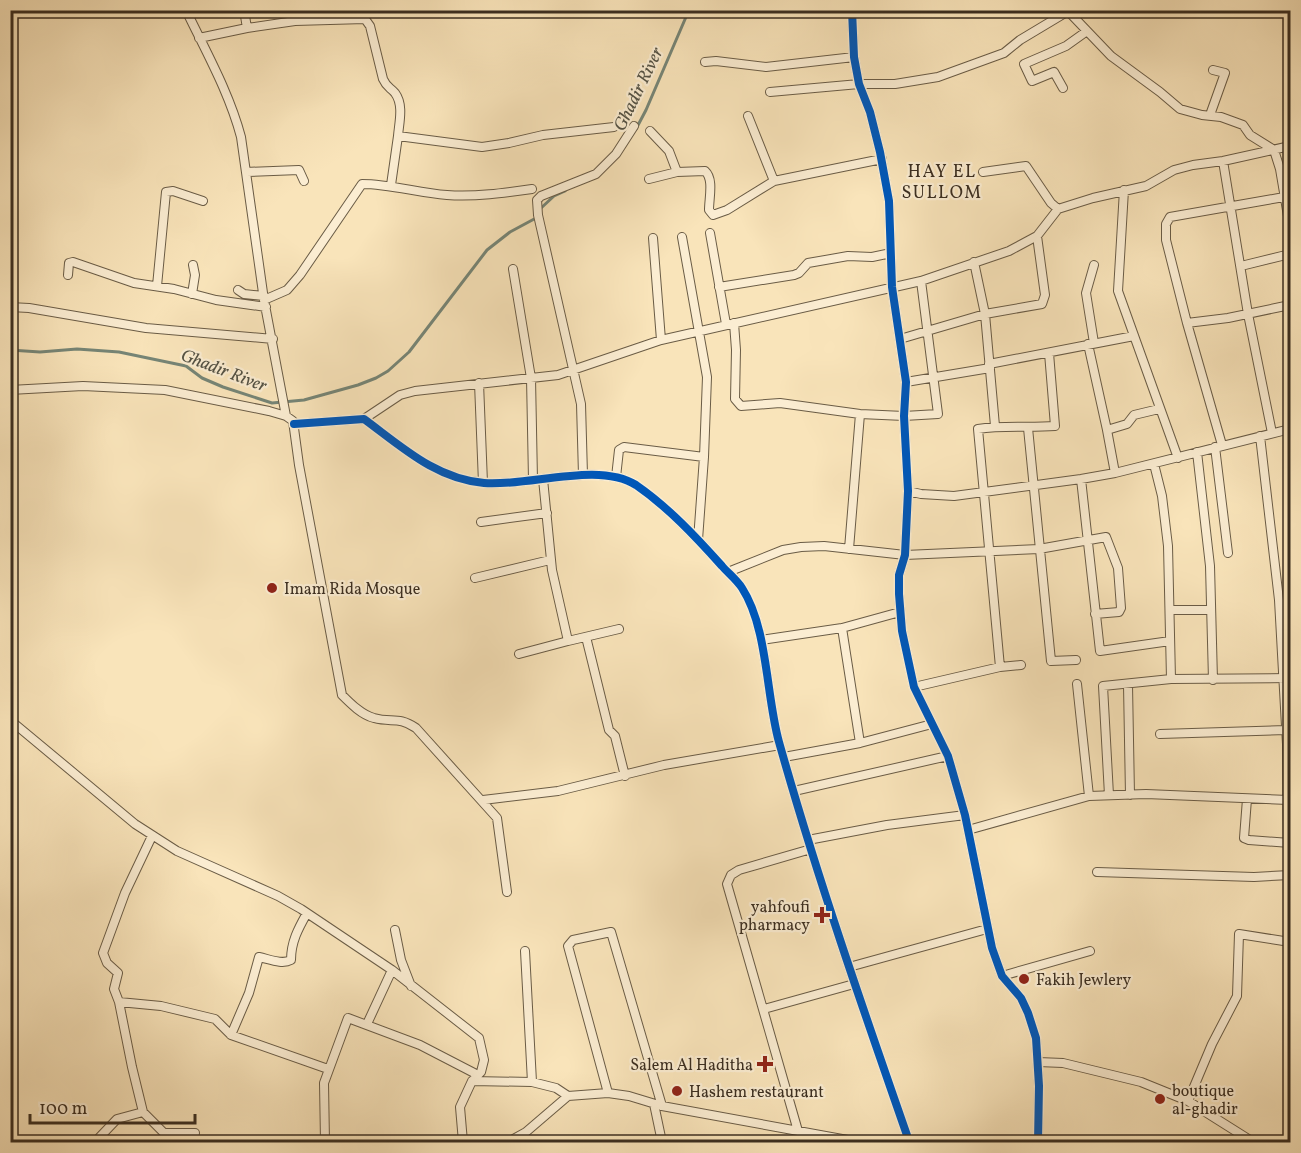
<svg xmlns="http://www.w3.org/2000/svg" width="1301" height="1153" font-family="Vollkorn,serif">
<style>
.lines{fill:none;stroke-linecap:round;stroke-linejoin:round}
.stream{stroke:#768576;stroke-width:3}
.minor-casing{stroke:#6a5c46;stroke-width:10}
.minor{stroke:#fbedd2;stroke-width:8}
.cycleway-casing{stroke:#fbedd2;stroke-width:11}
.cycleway{stroke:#0057b8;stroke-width:8}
.poi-dot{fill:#8f2418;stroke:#fbedd2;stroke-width:2}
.labels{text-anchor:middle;stroke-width:4.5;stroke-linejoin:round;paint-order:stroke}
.poi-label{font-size:16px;fill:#3b2e20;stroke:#fbedd2;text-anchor:start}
.water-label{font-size:18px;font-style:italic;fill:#545244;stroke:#fbedd2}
.neighbourhood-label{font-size:18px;letter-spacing:1.5px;fill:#3b2e20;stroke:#fbedd2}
</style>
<rect width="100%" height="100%" fill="#f9e4ba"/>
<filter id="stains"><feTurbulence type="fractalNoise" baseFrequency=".00333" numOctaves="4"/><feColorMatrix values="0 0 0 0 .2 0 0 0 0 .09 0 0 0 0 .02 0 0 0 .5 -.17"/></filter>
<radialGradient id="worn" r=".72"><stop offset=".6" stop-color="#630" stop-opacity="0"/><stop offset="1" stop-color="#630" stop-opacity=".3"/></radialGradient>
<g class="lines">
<!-- stream -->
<path class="stream" d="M636,129L646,110L689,10
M540,209L554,196L565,191
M10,350L40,352L77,349L119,352L186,366L202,378L223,387L272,403L304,400L358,385L376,378L388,371L409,352L487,250L510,232L536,218"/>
<defs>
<path id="minor" d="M186,10C206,52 229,92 241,137L264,300L286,416
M244,10L247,28
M852,10L854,57L859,84L870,112L880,152L889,201L892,287L906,382L904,416L908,491L905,555L899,575V594L902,631L914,687L948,756L965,815L992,948L1002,976L1021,998L1028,1013L1036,1038L1039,1086L1038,1142
M1067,10L1111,56L1160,92L1180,109L1202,115L1221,117L1243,125L1250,135L1274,150L1280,169L1290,228
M199,38L247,28L295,21L365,19L370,26L383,79C387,88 390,87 395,93C404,105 399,123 398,136
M705,62L716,61L766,67L854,57
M1063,88L1054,72L1032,81L1024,64L1066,46L1087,31
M770,92L859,84H895L938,77L1004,53L1020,40L1070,10
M1210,115L1225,73L1213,70
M748,116L774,181
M650,131L669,151L677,172L705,171C714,179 709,198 709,210L713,215L727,210L774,181L882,159
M1223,161L1248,314L1272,433
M246,172L299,170L304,181
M983,172L1026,166L1051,203L1058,209
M649,179L677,172
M391,185L398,136L482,147L509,143L543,135L614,127
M1124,190L1118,291L1178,458
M710,233L726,324
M682,237L707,377L704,457L698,540
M653,238L661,340
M974,262L985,314L995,426
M1241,266L1290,254
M513,269L531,378L533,480
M68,275L69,263L73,262L134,283L174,289L216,300L266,307
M157,286L166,192L173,191L203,201
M719,287L794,275L799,273L808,263L848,256L872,257L891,253
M238,290L244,294L264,296
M192,294L195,275L193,265
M264,300L287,290L300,275L362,184C391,184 418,193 447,195C475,197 504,193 532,189
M10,307L29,308L146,328L273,339
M734,323L736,350L735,399L741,406L780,403L860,414L904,416L938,414L921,281
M1187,323L1166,240V224L1170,217L1284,197
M900,339L985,314L1042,304L1045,295L1037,236
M1094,343L1086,293L1094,265
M1088,344L1107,430
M989,364L1134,336
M906,382L990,368
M479,383L483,483
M10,390L83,386L165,390L269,411L286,416L293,421L299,465L342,695C351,704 362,715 374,718C392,723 398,716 416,728L497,818L507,892
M364,419L400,395L415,391L558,375L661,340L921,281L1009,251L1037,236L1058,209L1093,198L1146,186L1174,170L1193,165L1223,161L1290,146
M294,424L364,419C402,447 436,479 484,483C528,487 598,461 636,485C668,507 696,537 722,566C728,573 737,580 742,588C768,628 766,696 779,742C817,877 863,1009 909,1141
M1028,428L1051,661L1076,660
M1260,436L1279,600L1287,744L1288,843
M1222,445L1187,323L1228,318L1290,305
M1215,447L1228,553
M1197,452L1210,566L1213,680
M1154,464L1162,496L1168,546L1171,679
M1115,473L1107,430L1127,424L1134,415L1159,409
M583,475L581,404L538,215L537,200L541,196L596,174L616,154L634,126
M616,477L619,450L624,447L704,457
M543,479L552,570L568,641L619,629
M1081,479L1100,651L1170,641
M908,491L921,494L954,496L1081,479L1115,473L1290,429
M481,522L547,513
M849,549L860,414
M728,572L783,550L801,547L824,546L905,555L1039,549L1106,537L1118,568L1121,608L1119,612L1095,614
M475,578L550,560
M1170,610H1211
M586,637L609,730L615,736L625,776
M761,640L842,628L900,612
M519,654L568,641
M1000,667L978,429C1003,425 1029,428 1055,426L1049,353
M1077,684L1089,796
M1128,685L1130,795
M914,687L1000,667L1021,665
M10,720L135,824L177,851L278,896L301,909L392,970L479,1038L484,1060L481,1072L472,1081L460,1107L463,1142
M1160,734L1286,730
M860,743L932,724
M784,757L860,743L842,628
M794,791L948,756
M1109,795L1103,686L1171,679L1290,678
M1247,799L1244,838L1249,840L1290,843
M483,800L558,791L664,765L780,745
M968,830L1089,796L1146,794L1288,800
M808,840L887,825L965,815
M1097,872L1254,877L1290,875
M395,930L401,960L411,986
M525,951L532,1082
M849,967L987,929
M1002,976L1090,951
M119,1002L114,989L118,973L107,963L103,953L125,893L152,836
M764,1009L854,984
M367,1024L392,970
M231,1035L249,993L259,957C269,959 282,965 291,960C291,942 298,929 307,913
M1038,1062L1063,1063L1141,1082L1188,1101L1253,1142
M472,1081L532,1082L556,1088L568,1096L608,1093L629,1096L662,1106L853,1141L896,1140L912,1142
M608,1093L568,946L573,940L611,932L662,1106
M1188,1101L1212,1044L1237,996L1239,934L1290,942
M654,1104L662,1142
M798,1131L727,884L731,875L739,870L811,849
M195,1133H164L143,1112L132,1067L119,1002L161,1006L215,1019L231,1035L328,1069
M95,1142L117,1119L143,1112
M325,1142L324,1083L348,1018L420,1045L478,1075
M508,1142L526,1132L568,1096"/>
</defs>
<!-- minor casing -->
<use href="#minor" class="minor-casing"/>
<!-- minor -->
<use href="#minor" class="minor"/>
<defs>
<path id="cycleway" d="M852,10L854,57L859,84L870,112L880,152L889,201L892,287L906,382L904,416L908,491L905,555L899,575V594L902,631L914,687L948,756L965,815L992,948L1002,976L1021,998L1028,1013L1036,1038L1039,1086L1038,1142
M294,424L364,419C402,447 436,479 484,483C528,487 598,461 636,485C668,507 696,537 722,566C728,573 737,580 742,588C768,628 766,696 779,742C817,877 863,1009 909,1141L912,1142"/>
</defs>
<!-- cycleway casing -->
<use href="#cycleway" class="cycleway-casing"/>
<!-- cycleway -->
<use href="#cycleway" class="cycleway"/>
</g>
<!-- markers -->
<g class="poi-dot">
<circle cx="272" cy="588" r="6"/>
<path d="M819 906h6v6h6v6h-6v6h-6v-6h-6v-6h6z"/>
<circle cx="1024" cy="979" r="6"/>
<path d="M762 1055h6v6h6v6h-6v6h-6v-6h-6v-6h6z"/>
<circle cx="677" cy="1091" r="6"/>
<circle cx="1160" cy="1099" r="6"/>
</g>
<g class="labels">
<!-- poi labels -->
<g class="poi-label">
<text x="284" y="594">Imam Rida Mosque</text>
<text x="810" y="912" text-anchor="end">yahfoufi<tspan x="810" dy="18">pharmacy</tspan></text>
<text x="1036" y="985">Fakih Jewlery</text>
<text x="753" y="1070" text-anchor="end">Salem Al Haditha</text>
<text x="1172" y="1096">boutique<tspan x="1172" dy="18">al-ghadir</tspan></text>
<text x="689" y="1097">Hashem restaurant</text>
</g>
<!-- water labels -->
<g class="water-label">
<text transform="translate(638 89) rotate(-64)" y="6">Ghadir River</text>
<text transform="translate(224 370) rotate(21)" y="6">Ghadir River</text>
</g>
<!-- neighbourhood labels -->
<g class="neighbourhood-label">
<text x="942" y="177">HAY EL<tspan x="942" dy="21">SULLOM</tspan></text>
</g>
</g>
<!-- margin -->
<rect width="1301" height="1153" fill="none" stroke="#f9e4ba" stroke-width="36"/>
<rect x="12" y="12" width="1277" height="1129" fill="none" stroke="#3b2e20" stroke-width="3"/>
<rect x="18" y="18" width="1265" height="1117" fill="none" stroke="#3b2e20" stroke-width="1.5"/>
<!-- scale -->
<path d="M30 1114v9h165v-9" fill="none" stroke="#3b2e20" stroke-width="3"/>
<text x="39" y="1114" font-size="18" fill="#3b2e20" stroke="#fbedd2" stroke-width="4.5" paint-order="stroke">100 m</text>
<rect width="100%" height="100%" filter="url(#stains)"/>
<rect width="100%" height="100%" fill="url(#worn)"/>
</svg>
